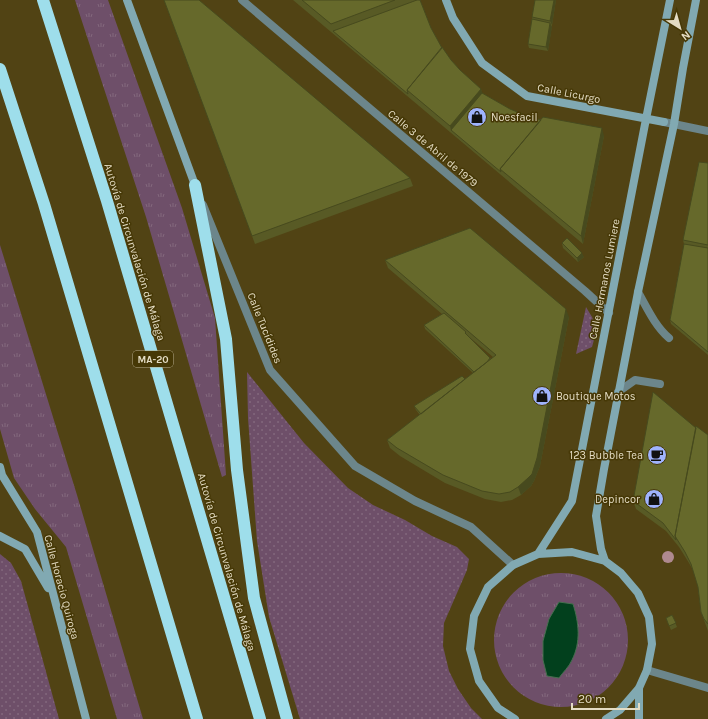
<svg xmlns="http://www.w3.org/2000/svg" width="708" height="719" font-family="Karla,sans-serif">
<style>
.grass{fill:url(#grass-tufts)}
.park{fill:url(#park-dots)}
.water{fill:#02401d;stroke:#466f4f}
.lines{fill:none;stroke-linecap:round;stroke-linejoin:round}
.lane{stroke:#6c868b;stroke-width:8}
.street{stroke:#6c868b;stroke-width:8}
.secondary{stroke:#81a9b2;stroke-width:8}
.highway{stroke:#9edeeb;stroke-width:12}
.tree{fill:#af898f}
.wall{fill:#585a25;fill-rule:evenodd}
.shaded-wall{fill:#474a1e}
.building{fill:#66692b;stroke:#474a1e}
.labels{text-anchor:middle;stroke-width:3;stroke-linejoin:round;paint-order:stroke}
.shield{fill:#463806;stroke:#b5ab8b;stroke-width:1}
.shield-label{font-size:10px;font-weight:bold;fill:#e4dcc4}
.street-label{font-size:11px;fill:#e4dcc4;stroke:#463806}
.poi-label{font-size:11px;fill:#e4dcc4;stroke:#463806;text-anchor:start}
</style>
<defs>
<pattern id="grass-tufts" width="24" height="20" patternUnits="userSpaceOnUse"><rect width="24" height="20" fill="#6e4f69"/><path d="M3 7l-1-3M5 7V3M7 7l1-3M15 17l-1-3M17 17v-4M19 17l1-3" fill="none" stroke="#83687d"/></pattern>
<pattern id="park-dots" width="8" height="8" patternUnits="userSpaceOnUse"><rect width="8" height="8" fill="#6e4f69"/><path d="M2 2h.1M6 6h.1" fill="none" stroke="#83687d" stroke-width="1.8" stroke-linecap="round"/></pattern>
</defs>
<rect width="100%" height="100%" fill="#514314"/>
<!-- grass -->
<path class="grass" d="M75,0H108L182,208L215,318L226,475L222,477L146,217Z
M0,245L77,495L143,719H117L66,547L35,509L14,478L0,429Z
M494 640a67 67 0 1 1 134 0a67 67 0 1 1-134 0Z"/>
<!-- park -->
<path class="park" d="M586,307L592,317L597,329L592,347L576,354Z
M247,372L304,443L348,488L373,505L405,520L432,536L457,547L469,559L467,570L444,623L443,646L449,671L458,689L471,708L482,719H300L269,617L257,541L248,418Z
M0,554L11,563L21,581L59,719H0Z"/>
<!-- water -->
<path class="water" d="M559,602L573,604C579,623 581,642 572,660C569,667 563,672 559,678L547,676L543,660V641L549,619Z"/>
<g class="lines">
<!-- lane -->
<path class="lane" d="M638,292C647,308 655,326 669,338
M618,392L635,380L660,384"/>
<!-- street -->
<path class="street" d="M242,0L585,291L609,313
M664,122L708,131
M203,205L270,370L355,466L415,501L471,527L513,565
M647,670L708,688"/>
<!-- secondary -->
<path class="secondary" d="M127,0L195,185
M446,0L453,18L482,63L527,96L664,122
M0,467L2,475L37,532L86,719
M0,536L25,549L48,588
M538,554L572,501L646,119L670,0
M605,561L601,549L596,516L604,469L638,292L674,124L683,68L696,0
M639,688V719
M515,719L498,708L479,681L470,649L474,616L488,587L513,565L538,554L572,552L605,561L621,573L638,593L649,617L652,644L647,670L639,688L620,710L606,719"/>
<!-- highway -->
<path class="highway" d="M43,0L107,201L260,719
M0,69L44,204L197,719
M195,185L226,339L237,470L254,598L287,719"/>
</g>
<!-- trees -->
<circle class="tree" cx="668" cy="557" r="6"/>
<!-- wall -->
<path class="wall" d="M164,0L410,178L413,186L255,244Z
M293,0H420L431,28L442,48L451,60L460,70L481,89L482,93L510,109L527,116L604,136L583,244Z
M535,0H556L548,51L529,48L528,44L532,19V17Z
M708,163V355L671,324L670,320L684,244L683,240Z
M562,243L584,257L578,262L563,248Z
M385,260L569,317L540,466L534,481L531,486L521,495L512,500L501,502L485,499L445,483L400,456L390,448L387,440L420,415L416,410L414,406L465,379L473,373L425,329L424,325L442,314L388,268ZM468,336L493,357L491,359Z
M696,428L708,435V631L701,612L698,587L694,572L689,563L679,547L666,531L636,509L633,501Z
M672,615L677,627L671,630L666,618Z"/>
<!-- shaded-wall -->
<path class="shaded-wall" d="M554,0H556L552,25L550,21Z
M550,23L552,27L548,51L546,47Z
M481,89L484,97L451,130L450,126Z
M602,128L604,136L583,244L581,236Z
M582,253L584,257L578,262L577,258Z
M566,309L569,317L540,466L534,481L531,486L521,495L518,487Z"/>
<!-- building -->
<path class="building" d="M164,0H199L410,178L252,236Z
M302,0H395L331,24Z
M417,0H420L431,28L442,48L407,90L408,94L333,31Z
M535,0H554L550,21L532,17Z
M532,19L550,23L546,47L528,44Z
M442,47L451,60L460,70L481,89L450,126L407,90Z
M482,93L510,109L527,116L541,120L500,169L501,172L451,130Z
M543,117L602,128L581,236L500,169Z
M699,162L708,163V245L683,240Z
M470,228L566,309L537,458L532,474L528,478L518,487L510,492L499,494L482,491L443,475L397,448L387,440L496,355L385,260Z
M567,238L582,253L577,258L562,243Z
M684,244L708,248V352L670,320Z
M444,313L466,332L465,333L490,358L487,362L474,372L424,325Z
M462,376L465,379L421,414L414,406Z
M653,392L696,428L675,536L676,540L663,523L633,501Z
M696,426L708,435V624L704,619L701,612L698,587L691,564L685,552L675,536Z
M672,615L676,623L669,626L666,618Z"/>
<!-- icons -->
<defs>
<symbol id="shop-disc" viewBox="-11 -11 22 22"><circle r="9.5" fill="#9fb3fd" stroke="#463806"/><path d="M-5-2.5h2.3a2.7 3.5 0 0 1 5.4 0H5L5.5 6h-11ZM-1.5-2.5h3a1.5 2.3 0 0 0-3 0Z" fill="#111"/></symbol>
<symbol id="cafe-disc" viewBox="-11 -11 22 22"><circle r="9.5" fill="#9fb3fd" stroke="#463806"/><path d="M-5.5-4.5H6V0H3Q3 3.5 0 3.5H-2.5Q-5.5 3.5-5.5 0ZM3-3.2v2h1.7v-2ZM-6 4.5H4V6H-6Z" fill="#111"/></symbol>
</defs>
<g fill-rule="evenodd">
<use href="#shop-disc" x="466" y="106" width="22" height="22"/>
<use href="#shop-disc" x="531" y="385" width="22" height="22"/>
<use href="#cafe-disc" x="646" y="444" width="22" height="22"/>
<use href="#shop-disc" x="643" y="488" width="22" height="22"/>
</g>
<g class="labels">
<!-- shield labels -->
<rect class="shield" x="133" y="351" width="40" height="16" rx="3"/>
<g class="shield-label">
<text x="153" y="363">MA-20</text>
</g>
<!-- street labels -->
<g class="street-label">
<text transform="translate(569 93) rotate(11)" y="4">Calle Licurgo</text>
<text transform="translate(433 148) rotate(40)" y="4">Calle 3 de Abril de 1979</text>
<text transform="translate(135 252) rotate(73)" y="4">Autovía de Circunvalación de Málaga</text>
<text transform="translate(604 279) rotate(-79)" y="4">Calle Hermanos Lumiere</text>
<text transform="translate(265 328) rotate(68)" y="4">Calle Tucídides</text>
<text transform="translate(227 562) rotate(74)" y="4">Autovía de Circunvalación de Málaga</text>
<text transform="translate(62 587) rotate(75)" y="4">Calle Horacio Quiroga</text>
</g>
<!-- poi labels -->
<g class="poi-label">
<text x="491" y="121">Noesfacil</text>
<text x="556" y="400">Boutique Motos</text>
<text x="643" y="459" text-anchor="end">123 Bubble Tea</text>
<text x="640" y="503" text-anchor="end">Depincor</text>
</g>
</g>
<!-- north arrow -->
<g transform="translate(680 28) rotate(143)" stroke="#463806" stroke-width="3" paint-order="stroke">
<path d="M0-3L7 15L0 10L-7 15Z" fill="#e4dcc4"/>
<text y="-6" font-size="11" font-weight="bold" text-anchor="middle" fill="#e4dcc4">N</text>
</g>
<!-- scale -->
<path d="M572 703v6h67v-6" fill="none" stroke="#e4dcc4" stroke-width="2"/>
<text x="578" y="703" font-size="12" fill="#e4dcc4" stroke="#463806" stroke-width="3" paint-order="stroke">20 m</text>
</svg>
